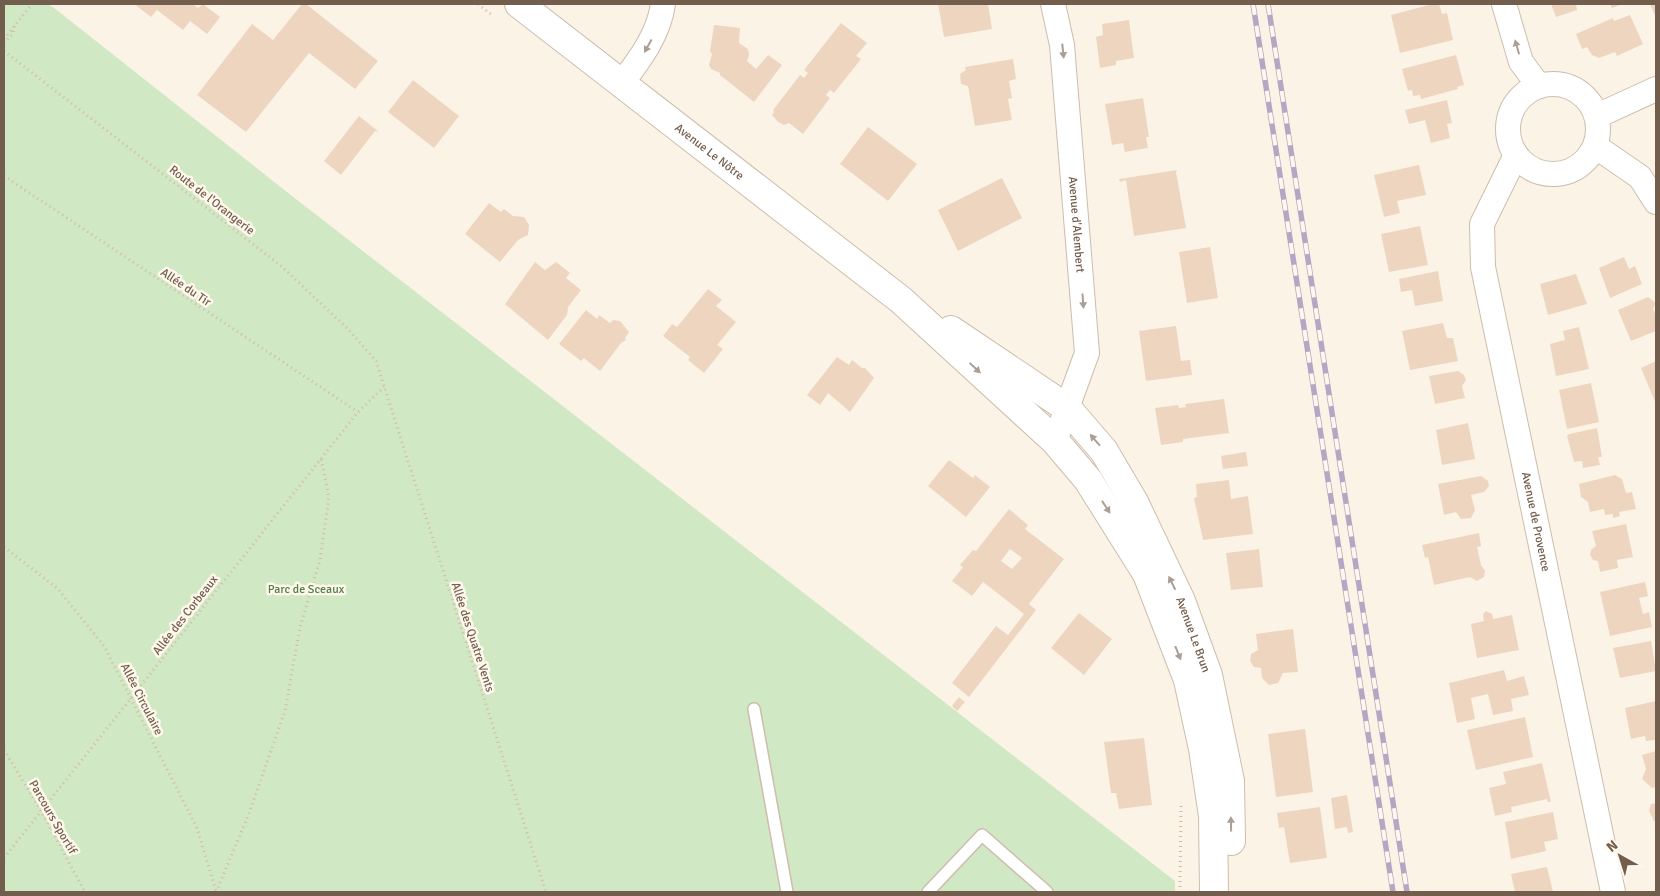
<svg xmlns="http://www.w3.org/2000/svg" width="1660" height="896" font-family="Signika,sans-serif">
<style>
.green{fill:#d1e8c5}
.building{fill:#eed5c0;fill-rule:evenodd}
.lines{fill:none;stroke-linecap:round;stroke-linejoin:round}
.lane-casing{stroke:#ccbdad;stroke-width:14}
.street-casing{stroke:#ccbdad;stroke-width:26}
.secondary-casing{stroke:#cebdab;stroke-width:30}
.path{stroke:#d3b9a3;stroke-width:3;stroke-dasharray:1 4;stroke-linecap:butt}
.lane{stroke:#fff;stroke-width:11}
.street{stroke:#fff;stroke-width:24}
.secondary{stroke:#fff;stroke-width:28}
.rail-casing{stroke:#b8a5c4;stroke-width:5.5}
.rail{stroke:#fef8ec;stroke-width:4;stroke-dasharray:11;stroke-linecap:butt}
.oneway{fill:#ab9e94}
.labels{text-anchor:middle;stroke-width:5;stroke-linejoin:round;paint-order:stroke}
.street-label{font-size:12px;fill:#735d4d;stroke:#fef8ec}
.park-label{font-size:12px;fill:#547d48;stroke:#fef8ec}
</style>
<rect width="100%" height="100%" fill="#fbf4e6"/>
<!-- green -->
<path class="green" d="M4,4H48L58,11L292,196L1175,881V892H4Z"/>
<!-- building -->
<path class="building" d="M134,4H193L198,8L203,4L220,17L207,34L190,21L183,30L157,10L151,17Z
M302,4H306L378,61L355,89L309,53L246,132L197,95L252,24L273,40Z
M938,4H988L992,29L944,37Z
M1433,4H1439L1442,14L1447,13L1453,40L1400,53L1391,15Z
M1551,4H1576L1577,10L1556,17Z
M1610,4H1623L1612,8Z
M1650,4H1656V18Z
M1630,15L1643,44L1617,56L1615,52L1599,58L1592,55L1587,47L1582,49L1576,34L1613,18L1614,21Z
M1129,20L1134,58L1116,61V65L1100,68L1096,37L1103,35L1102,24Z
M841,23L867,43L856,56L861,59L834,93L830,90L826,95L830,98L803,134L789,123L784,125L778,122L772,115L774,112L773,110L800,75L804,78L808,73L804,70Z
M714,25L740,28L739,43L748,49L749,55L747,61L756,69L768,55L782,65L754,102L720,75V73L711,69L709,65L712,54L710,51Z
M1456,55L1464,85L1457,87L1458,89L1421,99L1420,95L1413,96L1412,90L1408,91L1402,69Z
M1013,59L1016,79L1009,81L1012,98L1008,99L1012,120L975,126L968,86L961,84L960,74L966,70L965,67Z
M413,80L459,116L434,148L388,112Z
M1143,98L1149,137H1146L1148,148L1125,152L1123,143L1112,145L1105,104Z
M1447,100L1452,123L1447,124L1450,138L1431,143L1425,120L1409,124L1405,110Z
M359,116L379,132L375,131L341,175L324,161Z
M868,127L917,164L888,201L840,164Z
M1419,165L1426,195L1397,201L1400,213L1384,217L1374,175Z
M1177,170L1176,172L1186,228L1134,236L1126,180L1120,182L1119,179Z
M1002,178L1022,218L958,251L938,210Z
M489,203L501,212L504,209L513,216L524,217L529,225L528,235L518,240L500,262L465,234Z
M1420,226L1428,265L1389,272L1381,234Z
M1210,247L1218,298L1187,303L1179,252Z
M1624,257L1629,269L1635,266L1642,284L1610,298L1599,268Z
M535,262L545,270L556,262L570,273L566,278L581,290L568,307L567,315L548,340L505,304Z
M1438,271L1443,301L1415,306L1412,290L1401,292L1399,279Z
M1576,274L1587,304L1548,315L1540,284Z
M708,289L722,300L716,306L736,322L717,345L723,349L704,373L688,360L690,357L663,336L672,324L677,327Z
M1648,297L1656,303L1653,309L1656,316V331L1631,341L1618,310Z
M586,310L597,319L599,315L610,323L613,320L620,321L629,332L625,338L626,340L621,343L600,371L584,358L581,361L559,344Z
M1443,323L1447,338H1453L1458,361L1410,370L1402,331Z
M1176,326L1181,361L1190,360L1192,375L1146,381L1139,331Z
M1579,327L1589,369L1556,376L1550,344L1565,340L1563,331Z
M837,357L849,365L852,360L862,368H865L874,378L850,412L828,393L820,405L807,395Z
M1656,361V404L1641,368Z
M1458,371L1464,375L1466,380L1462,386L1465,398L1435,404L1429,376Z
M1591,383L1599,422L1567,429L1559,390Z
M1224,399L1229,433L1183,439V442L1161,445L1155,408L1178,405L1179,408L1186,407L1185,404Z
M1468,423L1475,459L1442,465L1436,430Z
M1597,428L1602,457H1598L1600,465L1583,468L1582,461L1574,462L1567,436L1569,434Z
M1246,452L1248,466L1223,469L1221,456Z
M949,460L973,478L975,475L990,487L966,517L928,486Z
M1615,475L1622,479L1626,493L1632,492L1636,509L1619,512L1620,516L1613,518V514L1605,515L1604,509L1590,512L1588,502L1581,497L1579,484Z
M1481,476L1488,481L1489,486L1484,492L1471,495L1475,510L1471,518L1461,519L1456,512L1444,515L1438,484Z
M1229,480L1231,499L1248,496L1253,534L1203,540L1194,498L1197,497L1196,484Z
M1009,509L1028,525L1025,529L1064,559L1029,604L1036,610L969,697L952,683L996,626L1008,635L1024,614L983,582L972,596L952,581L963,567L960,565L973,550L976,551ZM1010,549L1022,558L1012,569L1001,561Z
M1626,524L1633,557L1617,560L1618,568L1600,572L1598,561L1593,560L1590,555L1591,550L1596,546L1592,531Z
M1479,533L1481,546L1477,547L1481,565L1485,571L1484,577L1477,581L1470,577L1434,585L1428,557L1425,558L1422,545Z
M1259,549L1263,587L1231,590L1226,553Z
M1645,582L1648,596L1639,598L1643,614L1649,612L1652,627L1610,636L1600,592Z
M1486,611L1492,614L1493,619L1512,615L1519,650L1477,658L1471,624L1484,621L1483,614Z
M1079,613L1112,639L1084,675L1051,648Z
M1293,629L1298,672L1283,673L1278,683L1269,685L1262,678L1261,668L1254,667L1250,661L1251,654L1258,650L1256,634Z
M1651,641L1656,671L1620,678L1613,648Z
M1504,670L1507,681L1524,676L1529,695L1511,699L1513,711L1493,715L1488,694L1471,698L1475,719L1457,723L1449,683Z
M959,697L965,702L957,711L952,706Z
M1656,701V740L1646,741L1645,736L1631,739L1625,708Z
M1525,717L1533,757L1476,770L1467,730Z
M1305,729L1313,792L1276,797L1268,734Z
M1144,738L1152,805L1119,809L1116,793H1111L1104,742Z
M1656,751V787L1652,788L1642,779L1646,769L1642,755Z
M1542,763L1551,802H1548L1547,799L1511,807L1512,812L1495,816L1489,788L1506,784L1503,772Z
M1347,795L1353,832L1348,833L1347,827L1335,829L1331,798Z
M1656,803V821H1654L1649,811L1651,804Z
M1320,807L1327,858L1290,863L1284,827L1279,828L1277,813Z
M1553,812L1558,839L1544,842L1546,851L1511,859L1505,822Z
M1547,867L1553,892H1515L1511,874Z"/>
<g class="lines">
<defs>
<path id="lane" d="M754,709L787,892
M928,892L982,835L1047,892"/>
<g id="street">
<path id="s1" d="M1053,4L1062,45L1087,353L1055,441"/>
<path d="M1504,4L1521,62L1539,86"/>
<path d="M622,83C640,59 659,34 663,4"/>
<circle cx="1553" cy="129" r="45"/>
<path d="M1597,116L1656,89"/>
<path d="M1595,146L1640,177L1656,202"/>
<path id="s2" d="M1516,155L1482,224L1483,267L1613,892"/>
</g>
<g id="secondary">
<path id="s3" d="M519,4L901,300L1055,441L1088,480L1147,574L1188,680L1203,749L1213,816L1214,892"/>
<path id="s4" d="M951,330L1067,408L1104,451L1134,502L1181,601L1208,675L1230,781L1231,841"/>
</g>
</defs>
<!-- lane casing -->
<use href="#lane" class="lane-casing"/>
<!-- street casing -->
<use href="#street" class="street-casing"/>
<!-- secondary casing -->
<use href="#secondary" class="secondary-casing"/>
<!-- path -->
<path class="path" d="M478,4L492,15
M4,39L32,4
M4,43L13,34L14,26
M4,51L280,265L347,328L376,361L546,892
M4,176L358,412
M4,547L57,588L104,646L197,828L216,891
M4,750L41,811L85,892
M4,858L358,412L384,387
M216,892L248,816L285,711L300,627L320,560L329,497L321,459
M1180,892L1181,803"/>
<!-- lane -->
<use href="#lane" class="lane"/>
<!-- street -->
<use href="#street" class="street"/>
<!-- secondary -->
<use href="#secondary" class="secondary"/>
<defs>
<path id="rail" d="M1253,4L1393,892
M1268,4L1407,892"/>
</defs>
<!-- rail casing -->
<use href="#rail" class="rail-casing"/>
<!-- rail -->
<use href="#rail" class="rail"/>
</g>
<!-- one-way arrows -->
<defs><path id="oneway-solid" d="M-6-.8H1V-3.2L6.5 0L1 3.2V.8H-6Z" transform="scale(1.25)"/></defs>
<g class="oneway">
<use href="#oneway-solid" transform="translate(648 46) rotate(119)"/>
<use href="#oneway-solid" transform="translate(1517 47) rotate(-106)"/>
<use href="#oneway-solid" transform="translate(1063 51) rotate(84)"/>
<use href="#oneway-solid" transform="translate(1083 301) rotate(86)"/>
<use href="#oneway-solid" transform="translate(975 368) rotate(43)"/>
<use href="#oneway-solid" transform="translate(1095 440) rotate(-131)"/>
<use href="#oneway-solid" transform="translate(1106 507) rotate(57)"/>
<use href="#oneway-solid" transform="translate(1172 583) rotate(-116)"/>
<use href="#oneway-solid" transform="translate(1178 653) rotate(68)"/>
<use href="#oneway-solid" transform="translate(1231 824) rotate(-91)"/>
</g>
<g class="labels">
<!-- street labels -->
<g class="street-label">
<text dy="4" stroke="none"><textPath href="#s3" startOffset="241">Avenue Le Nôtre</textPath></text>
<text transform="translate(212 200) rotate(38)" y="4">Route de l'Orangerie</text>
<text dy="4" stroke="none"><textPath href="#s1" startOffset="222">Avenue d'Alembert</textPath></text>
<text transform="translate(186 287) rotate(34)" y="4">Allée du Tir</text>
<text dy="4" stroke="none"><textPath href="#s2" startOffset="380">Avenue de Provence</textPath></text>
<text transform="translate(185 615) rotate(-52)" y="4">Allée des Corbeaux</text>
<text dy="4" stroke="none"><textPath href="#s4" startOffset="401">Avenue Le Brun</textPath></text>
<text transform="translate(473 637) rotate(72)" y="4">Allée des Quatre Vents</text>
<text transform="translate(142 699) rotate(63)" y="4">Allée Circulaire</text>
<text transform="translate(53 817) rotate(60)" y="4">Parcours Sportif</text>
</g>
<!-- park labels -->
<g class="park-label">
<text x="306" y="593">Parc de Sceaux</text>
</g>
</g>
<!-- border -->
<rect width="1660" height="896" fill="none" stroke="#735d4d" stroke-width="10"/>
<!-- north arrow -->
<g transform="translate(1620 856) rotate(321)" stroke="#fef8ec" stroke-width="4" paint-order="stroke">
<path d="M0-4L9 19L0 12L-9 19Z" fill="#735d4d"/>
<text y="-8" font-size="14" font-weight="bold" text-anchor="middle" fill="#735d4d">N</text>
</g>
</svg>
